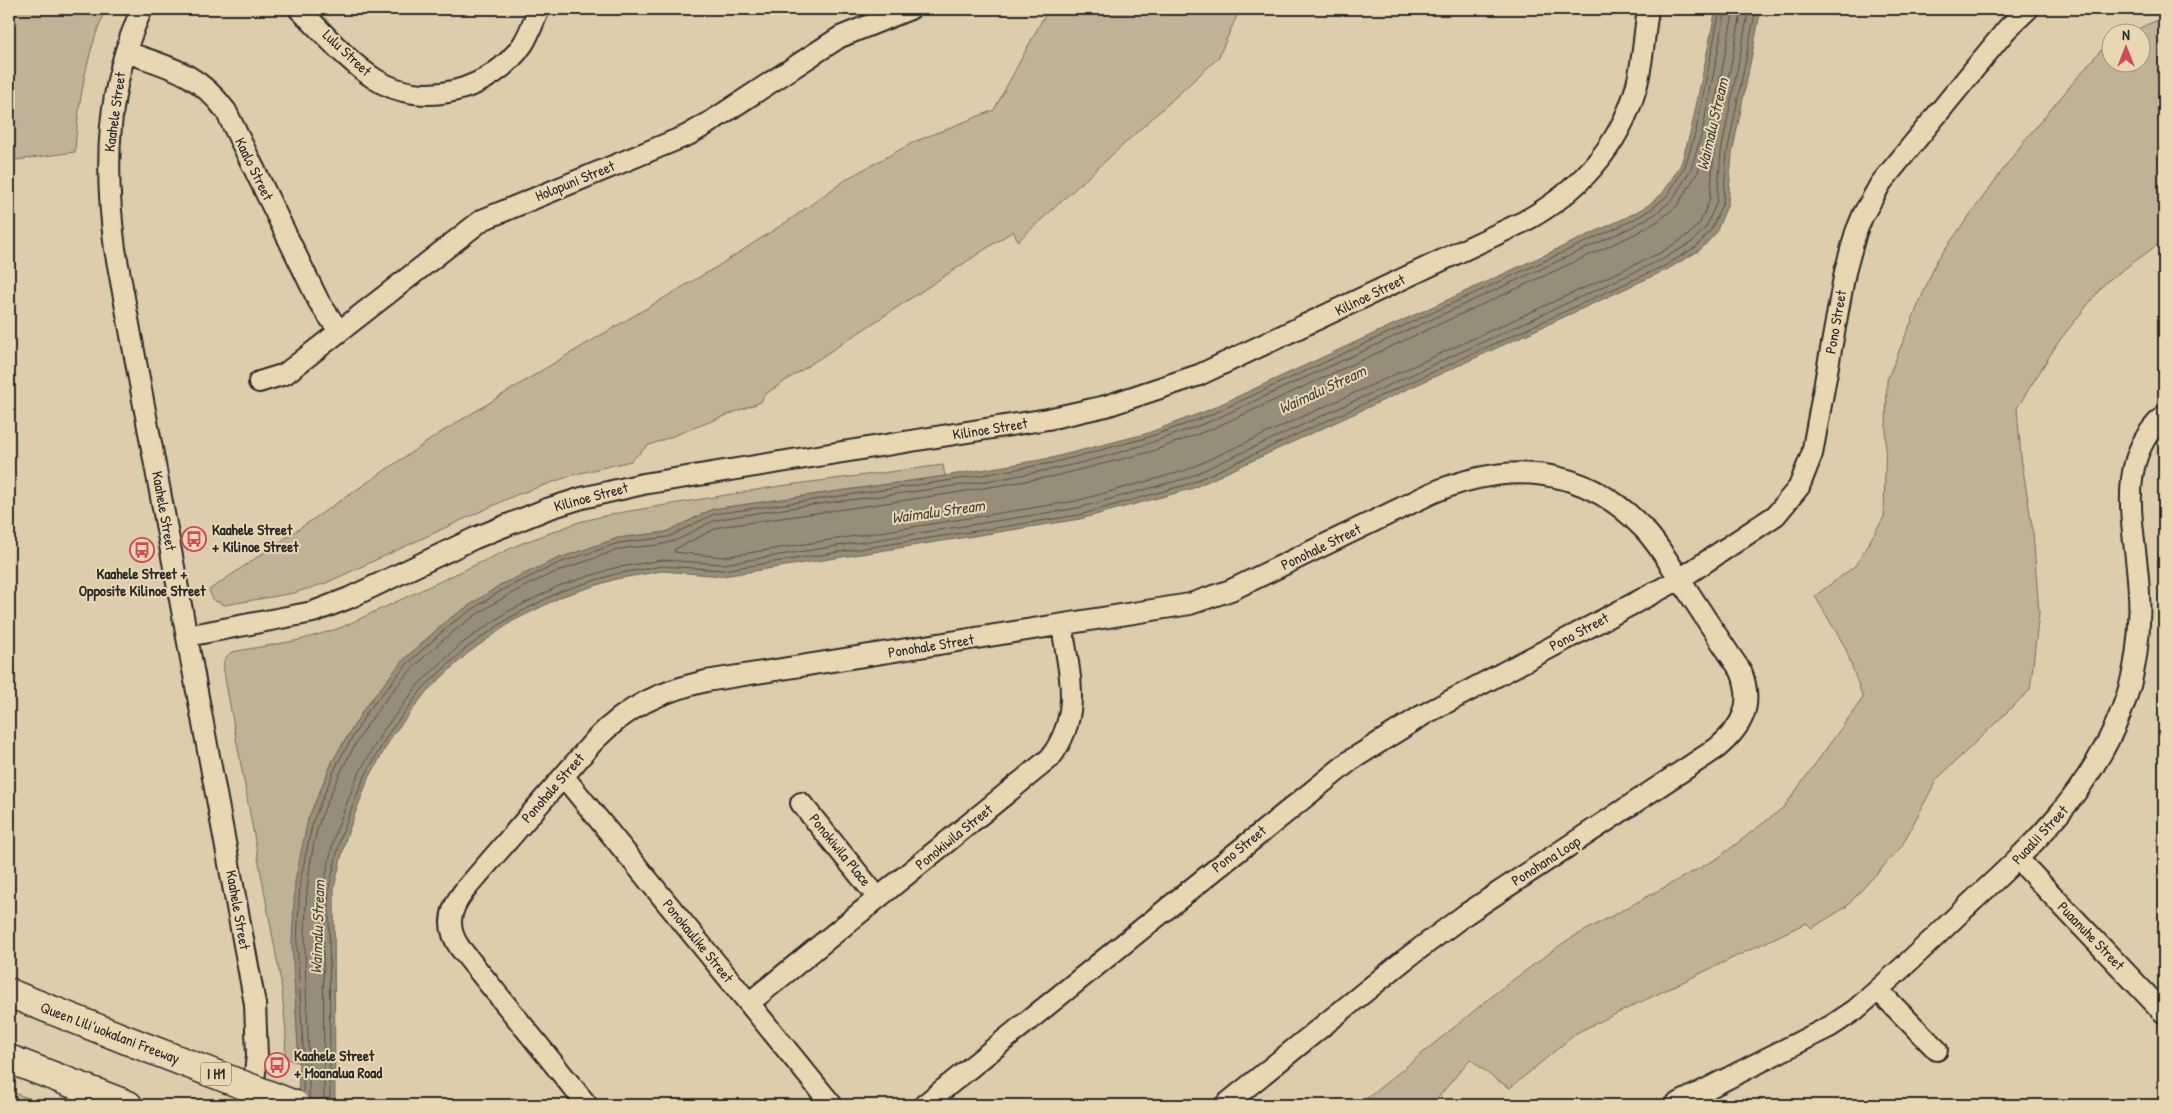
<svg xmlns="http://www.w3.org/2000/svg" width="2173" height="1114" font-family="'Patrick Hand',sans-serif">
<style>
.green{fill:#c0b296;stroke:#766e60}
.water{fill:#978d78;stroke:#6c6659}
.lines{fill:none;stroke-linecap:round;stroke-linejoin:round}
.shore{stroke:#56524a;stroke-width:1}
.minor-casing{stroke:#2b2b2b;stroke-width:24}
.highway-casing{stroke:#2b2b2b;stroke-width:31}
.minor{stroke:#e9d7b4;stroke-width:20}
.highway{stroke:#e9d7b4;stroke-width:28}
.highway-bridge-casing{stroke:#2b2b2b;stroke-width:31;stroke-linecap:butt}
.highway-bridge{stroke:#e9d7b4;stroke-width:28}
.labels{text-anchor:middle;stroke-width:4;stroke-linejoin:round;paint-order:stroke}
.shield{fill:#e9d7b4;stroke:#645f54;stroke-width:1}
.shield-label{font-size:14px;font-weight:bold;fill:#2b2b2b}
.street-label{font-size:15px;fill:#2b2b2b;stroke:#e9d7b4}
.poi-label{font-size:15px;font-weight:bold;fill:#2b2b2b;stroke:#e9d7b4;text-anchor:start}
.water-label{font-size:16px;font-style:italic;fill:#46443e;stroke:#e9d7b4}
</style>
<rect width="100%" height="100%" fill="#decdac"/>
<filter id="ink" filterUnits="userSpaceOnUse"><feTurbulence type="fractalNoise" baseFrequency=".02" numOctaves="2"/><feDisplacementMap in="SourceGraphic" scale="10" xChannelSelector="R" yChannelSelector="G"/><feConvolveMatrix kernelMatrix="1 2 1 2 8 2 1 2 1" color-interpolation-filters="sRGB"/></filter>
<g filter="url(#ink)">
<!-- green -->
<path class="green" d="M9,9H106C86,53 78,104 75,152L9,161Z
M1048,9H1240L1218,58L1018,241L1013,231L764,395L761,402L647,446L631,461L576,474L516,495L326,583L294,593L225,605L213,600L209,590L440,433L559,360L718,266L791,219L848,178L916,141L994,110Z
M2164,17V240L2105,283L2059,341L2017,408L2021,457L2033,532L2039,613L2030,690L1937,779L1901,847L1846,907L1812,928L1806,923L1578,1032L1510,1088L1495,1079L1470,1059L1432,1105H1359L1502,988L1566,941L1718,858L1784,807L1863,698L1845,647L1815,596L1855,566L1884,517L1887,380L1937,260L2024,141L2099,52L2110,45V62H2140V32H2131Z
M943,465L945,476L713,509L666,532L618,538L557,559L500,585L449,619L403,660L364,709L333,760L308,819L292,943L299,1063L285,1058L286,1032L281,982L225,678C223,666 221,659 232,652L300,640L340,628L520,544L579,522L612,514L780,486Z
M9,1091L47,1105H9Z"/>
<!-- water -->
<path class="water" d="M1716,9H1761L1732,154L1728,203L1716,233L1700,250L1668,269L1191,489L1080,519L723,576L662,571L616,579L563,596L513,621L468,653L427,691L392,736L367,782L346,838L334,888L335,1105H298L299,1063L292,943L295,881L308,819L333,760L364,709L403,660L449,619L500,585L557,559L618,538L666,532L713,509L945,476L1051,458L1145,434L1206,411L1627,217L1647,206L1663,193L1681,164L1691,130Z"/>
<g class="lines">
<!-- shore -->
<path class="shore" d="M1734,9L1709,134L1698,172L1677,206L1658,221L1635,234L1214,428L1150,452L1055,476L948,494L719,527L675,549L674,552L723,557L1076,501L1184,471L1660,253L1687,236L1700,223L1710,199L1714,151L1742,9
M303,1093L304,1063L297,943L300,881L313,821L338,762L368,711L407,664L452,623L502,590L559,563L619,543L668,537L714,514L946,481L1052,463L1146,438L1208,416L1629,222L1650,210L1667,196L1685,166L1696,131L1720,9
M309,1101C311,1007 294,918 318,826C322,813 328,801 333,789C380,679 471,599 584,562C596,558 609,552 621,549C636,546 652,547 667,543C686,539 702,523 721,519C831,499 943,492 1053,469C1107,458 1159,441 1211,421L1632,227L1654,215L1672,200L1691,169L1702,133L1726,9
M324,1105L323,888L335,834L357,777L383,731L418,685L461,644L507,612L559,586L614,568L662,560L723,564L1078,508L1187,478L1663,259L1692,242L1706,227L1717,201L1721,152L1749,9
M330,1105L329,888L341,836L363,780L388,734L423,688L465,649L511,617L561,591L615,574L662,566L723,570L1079,515L1189,484L1666,265L1696,247L1711,230L1723,202L1727,153L1756,9"/>
<defs>
<path id="minor" d="M142,9C106,87 104,165 115,249L255,1004L257,1056L251,1105
M299,9C323,32 347,61 375,79C424,110 492,90 523,44C530,33 534,20 539,9
M126,52C169,67 197,72 226,111L319,302L339,331
M259,382L285,374L482,220L688,135L707,124L840,37L910,9
M187,636L313,612L349,598L475,538L547,509L582,498L643,484L1048,419L1106,406L1199,375L1523,222C1577,193 1619,148 1636,88C1643,63 1644,35 1648,9
M564,777L832,1105
M801,803L878,898
M2018,859L2164,1013
M1878,990L1937,1050
M749,1003L1050,758C1083,714 1069,675 1062,625
M587,1105L460,948C446,928 449,910 464,891L594,741C628,706 659,692 706,681L1190,604L1231,590L1432,493C1507,461 1583,465 1642,527C1657,542 1668,562 1680,579C1700,610 1720,641 1741,671C1754,705 1743,726 1717,748L1466,914L1403,961L1225,1105
M924,1105L1351,760L1423,715L1680,579L1776,515L1799,487L1812,454L1845,272L1856,232L1863,215L1881,183L2007,29L2028,9
M1675,1105L1831,1026L1855,1010C1892,978 1928,944 1963,910C2028,850 2088,796 2121,712C2136,676 2141,632 2139,594C2137,532 2111,463 2164,416"/>
<path id="highway" d="M9,993L137,1044
M9,1059L128,1105"/>
</defs>
<!-- minor casing -->
<use href="#minor" class="minor-casing"/>
<!-- highway casing -->
<use href="#highway" class="highway-casing"/>
<!-- minor -->
<use href="#minor" class="minor"/>
<!-- highway -->
<use href="#highway" class="highway"/>
<defs>
<path id="highway-bridge" d="M137,1044L295,1105"/>
</defs>
<!-- highway-bridge casing -->
<use href="#highway-bridge" class="highway-bridge-casing"/>
<!-- highway-bridge -->
<use href="#highway-bridge" class="highway-bridge"/>
</g>
</g>
<!-- icons -->
<defs>
<symbol id="bus-ring" viewBox="-11 -11 22 22"><circle r="9.5" fill="#e9d7b4" stroke="#d1495b" stroke-width="1.5"/><path d="M-5-6H5V4H4V6H2V4H-2V6H-4V4H-5ZM-3.5-4V0h7V-4ZM-3.5 1.2v1.5H-2V1.2ZM2 1.2v1.5H3.5V1.2Z" fill="#d1495b"/></symbol>
</defs>
<g fill-rule="evenodd">
<use href="#bus-ring" x="180" y="525" width="28" height="28"/>
<use href="#bus-ring" x="128" y="536" width="28" height="28"/>
<use href="#bus-ring" x="263" y="1051" width="28" height="28"/>
</g>
<g class="labels">
<!-- shield labels -->
<rect class="shield" x="201" y="1062.5" width="30" height="23" rx="4"/>
<g class="shield-label">
<text x="216" y="1079">I H1</text>
</g>
<!-- street labels -->
<g class="street-label">
<text transform="translate(347 53) rotate(43)" y="5">Lulu Street</text>
<text transform="translate(115 112) rotate(-82)" y="5">Kaahele Street</text>
<text transform="translate(254 169) rotate(64)" y="5">Kaalo Street</text>
<text transform="translate(575 181) rotate(-22)" y="5">Holopuni Street</text>
<text transform="translate(1370 295) rotate(-26)" y="5">Kilinoe Street</text>
<text transform="translate(1836 322) rotate(-80)" y="5">Pono Street</text>
<text transform="translate(990 429) rotate(-9)" y="5">Kilinoe Street</text>
<text transform="translate(591 497) rotate(-15)" y="5">Kilinoe Street</text>
<text transform="translate(164 511) rotate(80)" y="5">Kaahele Street</text>
<text transform="translate(1321 547) rotate(-26)" y="5">Ponohale Street</text>
<text transform="translate(1579 632) rotate(-28)" y="5">Pono Street</text>
<text transform="translate(931 646) rotate(-9)" y="5">Ponohale Street</text>
<text transform="translate(553 788) rotate(-49)" y="5">Ponohale Street</text>
<text transform="translate(2040 835) rotate(-47)" y="5">Puaalii Street</text>
<text transform="translate(954 837) rotate(-39)" y="5">Ponokiwila Street</text>
<text transform="translate(1239 849) rotate(-39)" y="5">Pono Street</text>
<text transform="translate(840 850) rotate(51)" y="5">Ponokiwila Place</text>
<text transform="translate(1546 861) rotate(-33)" y="5">Ponohana Loop</text>
<text transform="translate(238 910) rotate(80)" y="5">Kaahele Street</text>
<text transform="translate(2091 936) rotate(46)" y="5">Puaanuhe Street</text>
<text transform="translate(698 941) rotate(51)" y="5">Ponokaulike Street</text>
<text transform="translate(110 1033) rotate(21)" y="5">Queen Liliʻuokalani Freeway</text>
</g>
<!-- poi labels -->
<g class="poi-label">
<text x="212" y="535">Kaahele Street<tspan x="212" dy="17">+ Kilinoe Street</tspan></text>
<text x="142" y="579" text-anchor="middle">Kaahele Street +<tspan x="142" dy="17">Opposite Kilinoe Street</tspan></text>
<text x="294" y="1061">Kaahele Street<tspan x="294" dy="17">+ Moanalua Road</tspan></text>
</g>
<!-- water labels -->
<g class="water-label">
<text transform="translate(1712 124) rotate(-77)" y="6">Waimalu Stream</text>
<text transform="translate(1322 389) rotate(-25)" y="6">Waimalu Stream</text>
<text transform="translate(938 511) rotate(-8)" y="6">Waimalu Stream</text>
<text transform="translate(317 927) rotate(-88)" y="6">Waimalu Stream</text>
</g>
</g>
<!-- margin -->
<rect width="2173" height="1114" fill="none" stroke="#e9d7b4" stroke-width="30"/>
<rect x="15" y="15" width="2143" height="1084" fill="none" stroke="#2b2b2b" stroke-width="2" filter="url(#ink)"/>
<!-- north arrow -->
<g transform="translate(2126 48)"><circle r="24" fill="#e9d7b4" stroke="#9d927d"/>
<path d="M0-4L9 19L0 12L-9 19Z" fill="#d1495b"/>
<text y="-8" font-size="14" font-weight="bold" text-anchor="middle" fill="#2b2b2b">N</text>
</g>
</svg>
